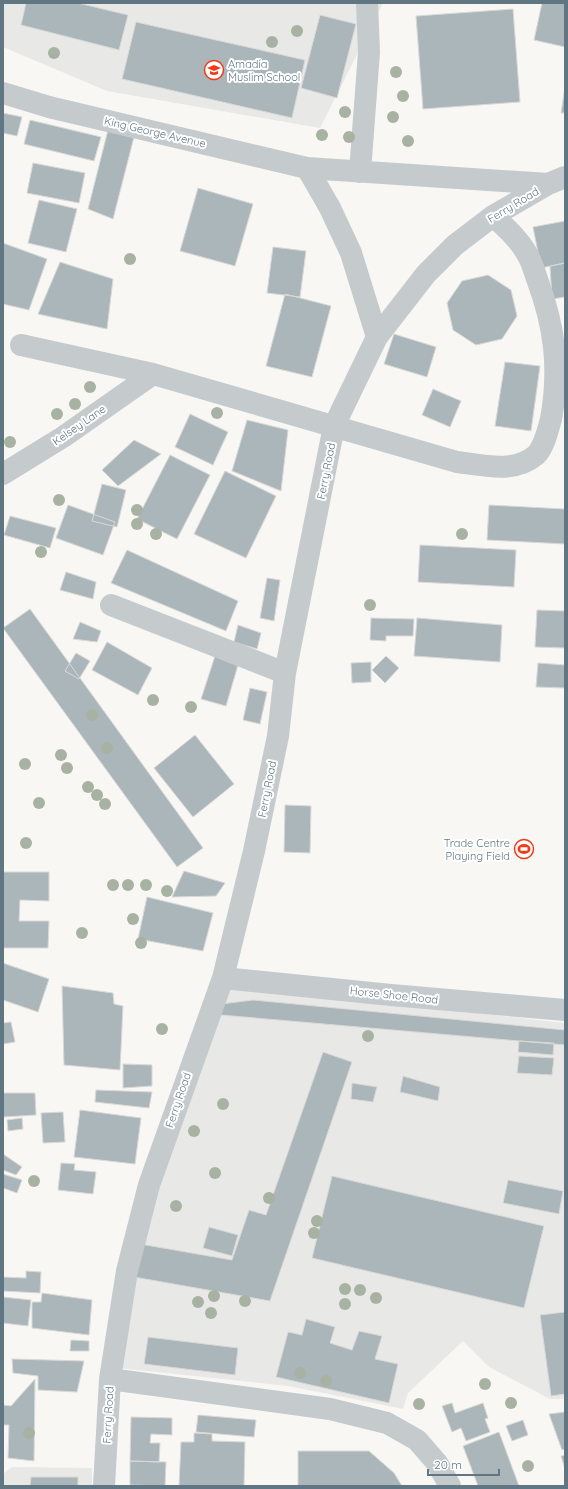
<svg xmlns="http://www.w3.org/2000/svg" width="568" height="1489" font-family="Quicksand,sans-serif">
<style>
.built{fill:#e8e9e7}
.building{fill:#abb6ba;stroke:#d9d9d7}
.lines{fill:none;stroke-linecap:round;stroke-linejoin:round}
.minor{stroke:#c5cacd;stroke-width:22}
.tree{fill:#a8b2a2}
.labels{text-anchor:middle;stroke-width:4;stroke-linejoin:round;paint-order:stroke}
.poi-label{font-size:11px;fill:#607682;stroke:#fff;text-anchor:start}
.street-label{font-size:11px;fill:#607682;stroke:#fff}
</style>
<rect width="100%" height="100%" fill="#f8f7f4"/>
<!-- built -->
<path class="built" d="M3,3H383L320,128L107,91L3,47Z
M239,970L387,1003L565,1023V1399H550L489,1367L463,1341L408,1393L403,1409L288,1386L108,1367L150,1177L205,1036Z
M12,1467L92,1468V1486H3V1474Z"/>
<!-- building -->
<path class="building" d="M26,3H78L128,15L119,50L21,25Z
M542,3H565V47L534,40Z
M513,9L520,102L423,109L416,16Z
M320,15L356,24L337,98L301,88Z
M136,22L305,60L292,118L122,79Z
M565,87V113H561Z
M3,113L22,117L17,136L3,133Z
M30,120L101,137L94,161L24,144Z
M108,130L134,137L113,219L88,209Z
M33,163L85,173L79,203L27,193Z
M198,188L253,204L235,266L180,251Z
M39,200L77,209L66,252L28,243Z
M565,221V263L541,268L533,227Z
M3,243L47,259L29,310L3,304Z
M273,247L306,251L300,297L267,293Z
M60,262L113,279L107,329L38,314Z
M565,263V297L552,299L550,266Z
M488,275L511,290L517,316L502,339L476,345L453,330L447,303L462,281Z
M285,294L331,306L312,377L266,366Z
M394,334L436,347L427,377L384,364Z
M505,362L540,366L531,431L495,426Z
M433,389L461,401L450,427L422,415Z
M190,414L228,432L213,465L175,447Z
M247,420L288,430L281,491L232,471Z
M134,440L161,454L118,486L102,470Z
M170,455L210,475L177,539L137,519Z
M225,471L276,496L246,558L194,534Z
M102,484L126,490L117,527L92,521Z
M68,505L115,522L103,555L56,538Z
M489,505L565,509V544L487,540Z
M10,516L56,528L50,548L4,535Z
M420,545L516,550L514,587L418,582Z
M127,550L238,601L226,631L111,583Z
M66,572L96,582L93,599L60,590Z
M267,578L280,580L274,621L260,618Z
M30,609L203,848L177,867L3,628Z
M537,610L565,611V648L535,647Z
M371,618L414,619L413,636H386V641L370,640Z
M417,618L502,625L500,662L414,656Z
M80,622L101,631L97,642L73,639Z
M238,625L261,633L257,649L234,642Z
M107,642L152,668L138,695L92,670Z
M76,653L90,661L79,679L65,671Z
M215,656L238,665L226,706L201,699Z
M386,656L399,668L385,683L372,670Z
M371,662V682L352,683L351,663Z
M538,663L565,665V688L536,687Z
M250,688L267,692L260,724L243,720Z
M195,735L234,784L193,817L154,768Z
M285,805L311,806L310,853L284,852Z
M184,871L225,883L216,896L172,897Z
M3,872H49V901L20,900L19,921H49L48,948H3Z
M147,897L213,913L203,951L138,939Z
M3,963L49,979L38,1012L3,1000Z
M62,986L113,993L114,1004L123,1006L120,1070L64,1065Z
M253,1000L565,1030V1045L221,1015L213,1005Z
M11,1022L15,1042L3,1044V1023Z
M519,1041L554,1043L553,1055L518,1052Z
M323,1052L352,1062L270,1301L134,1277L140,1244L232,1260L249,1210L266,1215Z
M519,1056L554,1058L552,1075L517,1073Z
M123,1064L152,1065V1086L123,1088Z
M403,1076L440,1087L438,1101L400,1092Z
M352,1083L377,1087L373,1102L351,1099Z
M96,1090L152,1092L149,1108L95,1102Z
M3,1093H35L36,1115L3,1117Z
M80,1110L141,1118L135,1164L74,1157Z
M63,1112L65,1142L43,1143L41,1113Z
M22,1118L23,1129L8,1131L7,1120Z
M3,1154L22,1167L16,1175L3,1170Z
M61,1163L75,1164L74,1170L96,1172L93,1194L58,1190Z
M3,1174L22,1180L17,1193L3,1188Z
M332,1176L544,1226L524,1308L312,1258Z
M508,1180L563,1191L559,1214L503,1203Z
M209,1227L238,1235L232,1256L203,1248Z
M26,1271L41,1272L40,1293L3,1291V1277L26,1278Z
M42,1293L92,1300L89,1335L32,1328V1302H41Z
M3,1297L31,1300L28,1326L3,1323Z
M565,1312V1394L551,1396L540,1315Z
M306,1319L335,1327L330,1343L352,1350L359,1331L382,1336L375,1359L398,1364L389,1403L276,1377L288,1332L302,1335Z
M148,1337L238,1348L235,1375L144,1364Z
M71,1340L89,1341V1351H70Z
M12,1359L84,1361L77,1392L38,1390V1376L13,1373Z
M35,1379L34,1461L8,1458L9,1425H3V1405L11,1406Z
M452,1403L455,1413L483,1403L488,1418L485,1419L490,1432L466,1441L461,1428L452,1432L442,1406Z
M565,1412V1449L562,1450L549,1414Z
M198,1415L256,1420L254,1437L196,1432Z
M131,1417L172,1418V1435L151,1434L150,1443H160L159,1462L130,1461Z
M523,1420L528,1435L512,1441L506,1426Z
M499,1432L519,1486H478L463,1446Z
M194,1433L212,1434V1441L245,1442L244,1486H179L181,1442H194Z
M298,1451H369L394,1473L402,1486H298Z
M565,1455V1469L561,1456Z
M130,1461L166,1462L165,1486L130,1485Z
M31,1477H78V1486H30Z"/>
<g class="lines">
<!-- minor -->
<path class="minor" d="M3,93L49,107L307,168L548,184
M307,168L330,208L351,253L377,337
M360,172L369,52L367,3
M21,345L153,374L457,462C482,465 514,474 536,455C544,447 548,430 551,419C560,369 555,327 537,279C534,271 532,261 527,254C519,239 505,227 493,216
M3,474L63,437L153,374
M111,605L285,673
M223,978L391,995L565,1010
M110,1379L330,1409L387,1423L417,1440L437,1463L450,1486
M104,1486L110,1379L127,1271L149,1185L223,978L254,851L278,736L285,673L334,426L377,337L426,274L455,245L493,216L548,184L565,177"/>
</g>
<!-- trees -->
<g class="tree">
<circle cx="297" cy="31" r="6"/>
<circle cx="272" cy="42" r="6"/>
<circle cx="54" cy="53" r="6"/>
<circle cx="396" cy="72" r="6"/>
<circle cx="403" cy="96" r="6"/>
<circle cx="345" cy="112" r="6"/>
<circle cx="393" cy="117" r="6"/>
<circle cx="322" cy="135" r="6"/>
<circle cx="349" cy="137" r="6"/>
<circle cx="408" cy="141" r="6"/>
<circle cx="130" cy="259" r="6"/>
<circle cx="90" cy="387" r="6"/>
<circle cx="75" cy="404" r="6"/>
<circle cx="217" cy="413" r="6"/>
<circle cx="57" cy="414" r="6"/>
<circle cx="10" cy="442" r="6"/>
<circle cx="59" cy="500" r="6"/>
<circle cx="137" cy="510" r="6"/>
<circle cx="137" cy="524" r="6"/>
<circle cx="156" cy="534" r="6"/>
<circle cx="462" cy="534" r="6"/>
<circle cx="41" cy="552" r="6"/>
<circle cx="370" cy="605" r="6"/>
<circle cx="153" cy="700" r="6"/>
<circle cx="191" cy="707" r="6"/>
<circle cx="92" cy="715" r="6"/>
<circle cx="107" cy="748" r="6"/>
<circle cx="61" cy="755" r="6"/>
<circle cx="25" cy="764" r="6"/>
<circle cx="67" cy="768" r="6"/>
<circle cx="88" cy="787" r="6"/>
<circle cx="97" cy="795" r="6"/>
<circle cx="39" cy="803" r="6"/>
<circle cx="105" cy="804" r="6"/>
<circle cx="26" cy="843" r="6"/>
<circle cx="113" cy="885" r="6"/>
<circle cx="128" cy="885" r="6"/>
<circle cx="146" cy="885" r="6"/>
<circle cx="167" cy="891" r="6"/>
<circle cx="133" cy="919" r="6"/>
<circle cx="82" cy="933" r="6"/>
<circle cx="141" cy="943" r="6"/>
<circle cx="162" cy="1029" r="6"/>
<circle cx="368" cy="1036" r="6"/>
<circle cx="223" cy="1104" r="6"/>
<circle cx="194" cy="1131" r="6"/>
<circle cx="215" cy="1173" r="6"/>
<circle cx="34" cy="1181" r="6"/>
<circle cx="269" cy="1198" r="6"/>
<circle cx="176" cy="1206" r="6"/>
<circle cx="317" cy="1221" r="6"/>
<circle cx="314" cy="1233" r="6"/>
<circle cx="345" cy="1289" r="6"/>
<circle cx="360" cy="1290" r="6"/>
<circle cx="214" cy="1296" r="6"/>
<circle cx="376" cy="1298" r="6"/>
<circle cx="245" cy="1301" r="6"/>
<circle cx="198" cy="1302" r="6"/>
<circle cx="345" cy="1304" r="6"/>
<circle cx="211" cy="1313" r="6"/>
<circle cx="300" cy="1373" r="6"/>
<circle cx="326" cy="1381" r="6"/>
<circle cx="485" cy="1384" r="6"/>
<circle cx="511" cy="1403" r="6"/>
<circle cx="419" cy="1404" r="6"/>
<circle cx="29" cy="1433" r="6"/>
<circle cx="528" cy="1466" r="6"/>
</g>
<!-- icons -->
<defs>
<symbol id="school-ring" viewBox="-11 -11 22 22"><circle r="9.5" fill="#fff" stroke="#f33918" stroke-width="1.5"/><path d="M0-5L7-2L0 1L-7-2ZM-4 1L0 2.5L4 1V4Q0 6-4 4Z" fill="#f33918"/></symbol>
<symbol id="stadium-ring" viewBox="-11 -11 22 22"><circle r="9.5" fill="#fff" stroke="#f33918" stroke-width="1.5"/><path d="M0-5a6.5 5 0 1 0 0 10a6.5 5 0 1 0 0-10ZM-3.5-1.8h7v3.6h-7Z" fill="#f33918"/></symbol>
</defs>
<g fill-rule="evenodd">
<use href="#school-ring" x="203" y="59" width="22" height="22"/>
<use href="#stadium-ring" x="513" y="838" width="22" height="22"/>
</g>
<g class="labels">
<!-- poi labels -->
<g class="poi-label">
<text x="228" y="68">Amadia<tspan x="228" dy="13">Muslim School</tspan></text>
<text x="510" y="847" text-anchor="end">Trade Centre<tspan x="510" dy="13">Playing Field</tspan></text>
</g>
<!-- street labels -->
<g class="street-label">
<text transform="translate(155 132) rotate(13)" y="4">King George Avenue</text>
<text transform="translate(513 205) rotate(-31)" y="4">Ferry Road</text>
<text transform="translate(79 425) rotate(-35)" y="4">Kelsey Lane</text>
<text transform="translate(326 471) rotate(-79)" y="4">Ferry Road</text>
<text transform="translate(267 789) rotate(-79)" y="4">Ferry Road</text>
<text transform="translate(394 995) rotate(6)" y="4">Horse Shoe Road</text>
<text transform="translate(178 1100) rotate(-71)" y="4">Ferry Road</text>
<text transform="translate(108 1415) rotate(-87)" y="4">Ferry Road</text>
</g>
</g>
<!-- border -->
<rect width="568" height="1489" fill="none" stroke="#607682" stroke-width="8"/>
<!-- scale -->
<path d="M428 1469v6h71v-6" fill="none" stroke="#607682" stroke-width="2"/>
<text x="434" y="1469" font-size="12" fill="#607682" stroke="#ffffff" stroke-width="3" paint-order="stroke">20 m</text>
</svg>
